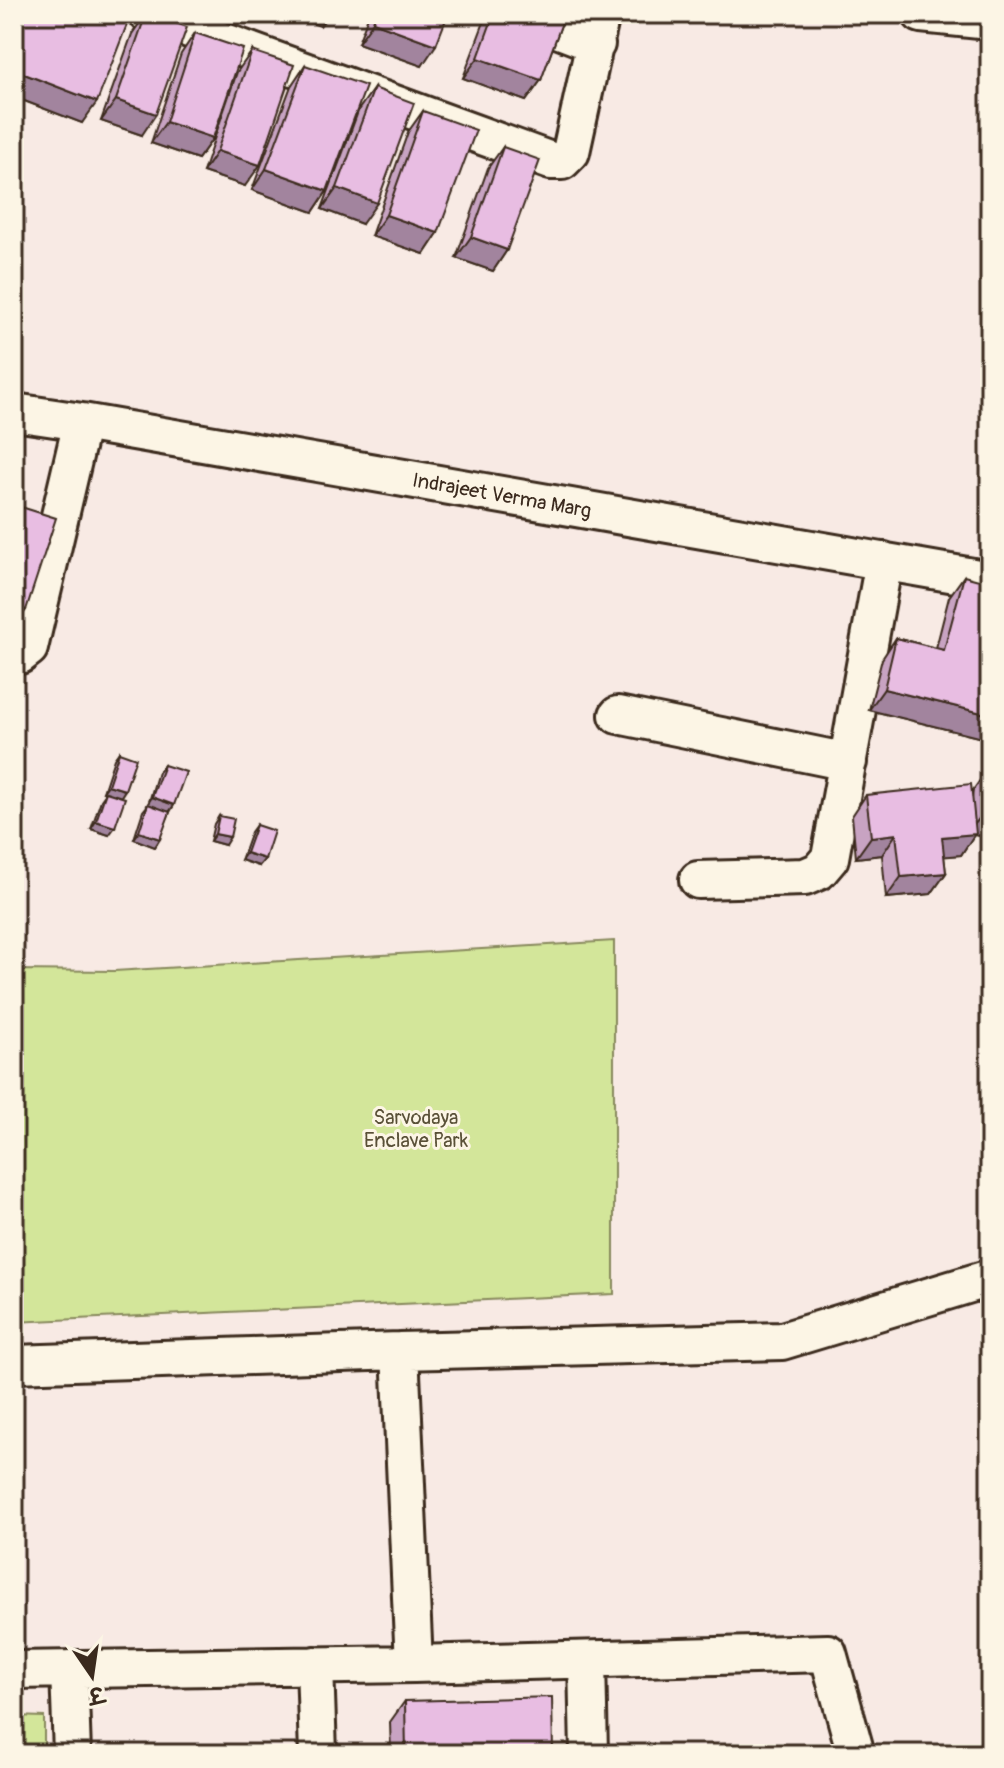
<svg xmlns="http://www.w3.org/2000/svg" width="1004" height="1768" font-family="Pangolin,'Playpen Sans Deva',sans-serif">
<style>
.green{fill:#d3e69a;stroke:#87885c;stroke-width:2}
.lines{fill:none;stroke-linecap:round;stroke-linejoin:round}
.minor-casing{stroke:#3b2a1e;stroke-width:42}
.minor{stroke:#fcf5e5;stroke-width:36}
.wall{fill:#c8a3c2;stroke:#3b2a1e;stroke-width:2}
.shaded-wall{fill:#a2849e;stroke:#3b2a1e;stroke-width:2}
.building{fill:#e8bde2;stroke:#3b2a1e;stroke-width:2}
.labels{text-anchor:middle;stroke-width:6;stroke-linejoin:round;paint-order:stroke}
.street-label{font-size:20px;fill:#3b2a1e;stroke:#fcf5e5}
.park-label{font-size:20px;fill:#595037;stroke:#fcf5e5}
</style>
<rect width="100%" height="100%" fill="#f8eae4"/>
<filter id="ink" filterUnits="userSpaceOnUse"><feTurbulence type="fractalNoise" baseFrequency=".0125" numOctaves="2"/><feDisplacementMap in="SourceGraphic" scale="16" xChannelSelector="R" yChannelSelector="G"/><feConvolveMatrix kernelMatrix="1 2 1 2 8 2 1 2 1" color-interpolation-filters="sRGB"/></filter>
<g filter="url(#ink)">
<!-- green -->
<path class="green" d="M614,941V1294L14,1322V970L114,971Z
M14,1716L44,1717V1754H14Z"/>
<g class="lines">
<defs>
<path id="minor" d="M148,14L551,161H562L571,152L601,14
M518,14L596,44
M921,14L990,21
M14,412L82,422L990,580
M14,655H20L29,648L82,422
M618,715L848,762
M698,880L805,877L819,871L830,858L884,561
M400,1351L414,1664
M14,1364L400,1351L782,1341L990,1278
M587,1660L589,1754
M315,1665L318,1754
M69,1669L72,1754
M14,1670L414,1664L828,1653L856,1754"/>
</defs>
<!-- minor casing -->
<use href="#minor" class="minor-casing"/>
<!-- minor -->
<use href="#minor" class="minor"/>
</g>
<!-- wall -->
<path class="wall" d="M18,14H131L82,123L14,97V24Z
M146,14L142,135L101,121L132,34Z
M369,14H448L422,66L358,43Z
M487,14H565L541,80L526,101L463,78Z
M195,33L213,138L198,159L151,143L181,54Z
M252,51L245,186L203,172L237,72Z
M305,65L327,191L313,212L252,190L291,86Z
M374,88L362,224L322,209L359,109Z
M423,111L438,233L424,254L371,236L408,132Z
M503,147L507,250L493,271L456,258L488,168Z
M964,576L984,665L990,667V740L869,710L882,659L896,638L936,648L949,597Z
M119,752L120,797L109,835L91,829L101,800L106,793L103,792L114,759Z
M164,765L174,805L170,812L155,847L134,839L143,811L148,805L158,772Z
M988,769H990V837L974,835L961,855L944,856L946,873L931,894L886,898L882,855L856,858L852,816L866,795L972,799L973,790Z
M219,816L225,845L210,841L214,824Z
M256,825L259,866L241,860L251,832Z
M405,1701L553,1754H391L390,1722Z"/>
<!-- shaded-wall -->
<path class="shaded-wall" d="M287,14H329L320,26Z
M373,22L436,45L422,66L358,43Z
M478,58L541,80L526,101L463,78Z
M14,70L97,102L82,123L14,97Z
M116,100L156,114L142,135L101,121Z
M166,122L213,138L198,159L151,143Z
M217,151L260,165L245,186L203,172Z
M266,169L327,191L313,212L252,190Z
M337,188L377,203L362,224L322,209Z
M386,215L438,233L424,254L371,236Z
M471,237L507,250L493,271L456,258Z
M14,606L26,610L14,627Z
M884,689L990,715V740L869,710Z
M108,785L125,790L120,798L103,792Z
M152,797L174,805L169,812L147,805Z
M983,813L990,814V837L974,835L961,855L927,858L942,837L968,834Z
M96,821L115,827L109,835L91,829Z
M139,832L160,839L155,847L134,839Z
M215,834L230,837L225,845L210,841Z
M896,834L882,855L856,858L871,837Z
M246,853L265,859L259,866L241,860Z
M946,873L931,894L886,898L901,877Z"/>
<!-- building -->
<path class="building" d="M25,14H131L97,102L14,70V41Z
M146,14H150L187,27L156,114L116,100Z
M376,14H448L436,45L373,22Z
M494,14H565L541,80L478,58Z
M195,33L243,49L213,138L166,122Z
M252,51L294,65L260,165L217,151Z
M305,65L366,86L327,191L266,169Z
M374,88L414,103L377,203L337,188Z
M423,111L476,130L438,233L386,215Z
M503,147L540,160L507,250L471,237Z
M18,506L56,518L26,610L14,606V518Z
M964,576L990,583V640L984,665L990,667V715L884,689L896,638L944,650Z
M119,752L136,758L125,790L108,785Z
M164,765L186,772L174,805L152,797Z
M988,769H990V814L983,813Z
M971,784L976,834L942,837L946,873L901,877L896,834L871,837L866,795Z
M106,792L125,798L115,827L96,821Z
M148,804L170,812L160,839L139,832Z
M219,816L234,819L230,837L215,834Z
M256,825L274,831L265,859L246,853Z
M552,1697L553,1754H406L405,1701Z"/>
</g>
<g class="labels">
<!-- street labels -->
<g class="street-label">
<text transform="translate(502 495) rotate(10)" y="7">Indrajeet Verma Marg</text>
</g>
<!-- park labels -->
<g class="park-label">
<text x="416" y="1124">Sarvodaya<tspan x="416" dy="23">Enclave Park</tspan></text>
</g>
</g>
<!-- margin -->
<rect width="1004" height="1768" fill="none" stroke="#fcf5e5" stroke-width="48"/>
<rect x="24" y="24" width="956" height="1720" fill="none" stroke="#3b2a1e" stroke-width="3" filter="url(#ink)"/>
<!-- north arrow -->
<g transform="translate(92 1676) rotate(167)" stroke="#fcf5e5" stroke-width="6" paint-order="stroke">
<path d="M0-6L14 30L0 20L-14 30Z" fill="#3b2a1e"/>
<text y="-12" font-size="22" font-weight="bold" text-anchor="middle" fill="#3b2a1e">उ</text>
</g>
</svg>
